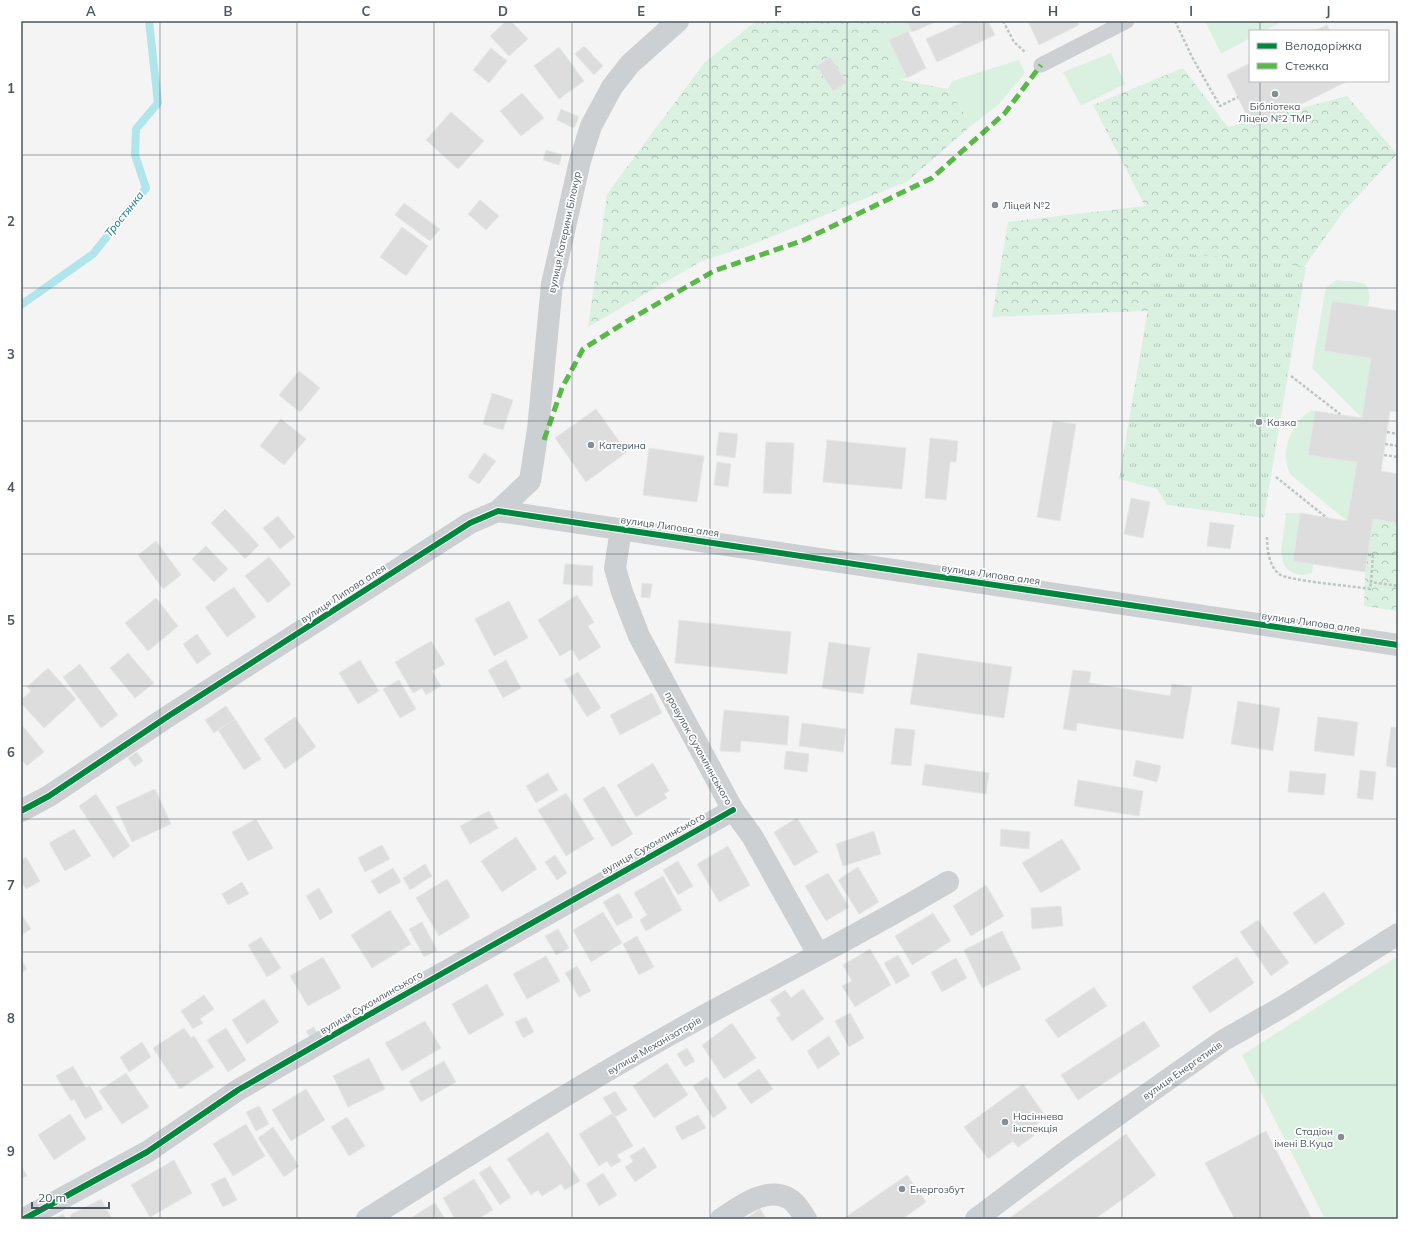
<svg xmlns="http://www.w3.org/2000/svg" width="1419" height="1240" font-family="Mulish,sans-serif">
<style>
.green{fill:#daf1e1}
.forest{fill:url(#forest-crowns)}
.park{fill:url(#park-tufts)}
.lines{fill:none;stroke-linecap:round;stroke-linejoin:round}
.stream{stroke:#b1e5ec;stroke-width:8}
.building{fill:#ddddde;stroke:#e5e6e6}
.path{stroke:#bcc7c3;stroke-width:2.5;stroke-dasharray:3 2;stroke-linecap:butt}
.lane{stroke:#cdd0d2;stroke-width:15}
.street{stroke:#cdd0d2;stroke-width:22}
.quiet{stroke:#58b947;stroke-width:5;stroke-dasharray:10 5;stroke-linecap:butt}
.cycleway-casing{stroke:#fff;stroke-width:8}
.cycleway{stroke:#00873e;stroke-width:6}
.grid{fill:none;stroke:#4b5760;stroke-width:1;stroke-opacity:0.55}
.poi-dot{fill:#868e94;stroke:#fff;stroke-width:1.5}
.labels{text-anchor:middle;stroke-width:3.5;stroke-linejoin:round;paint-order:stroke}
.poi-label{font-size:10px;fill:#4b5760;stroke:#fff;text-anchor:start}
.street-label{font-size:10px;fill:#4b5760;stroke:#fff}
.water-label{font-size:11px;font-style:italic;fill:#137c8b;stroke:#fff}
.neatline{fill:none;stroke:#4b5760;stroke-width:1.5}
.grid-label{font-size:13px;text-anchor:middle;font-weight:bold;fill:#4b5760}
</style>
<defs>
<pattern id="forest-crowns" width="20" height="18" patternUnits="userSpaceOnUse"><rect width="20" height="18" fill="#daf1e1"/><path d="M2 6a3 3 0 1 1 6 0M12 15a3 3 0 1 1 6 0" fill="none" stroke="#b3c6ba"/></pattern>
<pattern id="park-tufts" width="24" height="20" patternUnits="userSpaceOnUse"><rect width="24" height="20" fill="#daf1e1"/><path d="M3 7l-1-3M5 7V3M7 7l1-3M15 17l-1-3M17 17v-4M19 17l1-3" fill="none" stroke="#b3c6ba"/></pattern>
</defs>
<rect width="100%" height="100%" fill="#f4f4f4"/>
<!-- green -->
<path class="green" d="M869,21H907L912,32L907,31L889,40L907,78L856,86Z
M1205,21H1284L1264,31H1250V38L1221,54Z
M1111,53L1125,84L1081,106L1063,72Z
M1019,60L1025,73L999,104L972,125L948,89L952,81Z
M1336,280C1359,283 1374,277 1368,307L1332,301L1324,350L1371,358L1362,418L1312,368L1325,292L1327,287Z
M1312,410L1315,411L1308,454L1357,462L1347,521L1291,475C1278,454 1292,421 1312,410Z
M1286,513H1300L1293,561L1313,564L1312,573C1302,577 1290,574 1284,565L1281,552Z
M1398,956V1219H1325L1242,1055Z"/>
<!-- forest -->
<path class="forest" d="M756,21H900V23L878,34L897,79L948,89L972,125L908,181L749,246L702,261L588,327L607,194L704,63Z
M1183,68L1228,127L1347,96L1397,154L1344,211L1276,306L992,317L1008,222L1145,206L1093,105Z
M1373,519L1398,523V611L1364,606L1365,572Z"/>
<!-- park -->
<path class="park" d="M1158,250L1306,267L1264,518L1167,505L1157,489L1119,479Z"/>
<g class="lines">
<!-- stream -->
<path class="stream" d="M21,305L93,254L146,188L135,155L136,129L158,103L149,21"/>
</g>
<!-- building -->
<path class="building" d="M506,21H511L528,39L509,56L490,36Z
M907,21H938L912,32Z
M966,21H988L995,35L937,62L926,39Z
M1077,21L1079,25L1039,45L1028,21Z
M1327,25L1330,31H1314Z
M908,31L926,68L907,78L889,40Z
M584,46L603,66L594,75L575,54Z
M559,47L584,81L559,99L534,66Z
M491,48L507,61L489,83L473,70Z
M830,57L847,83L833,91L817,66Z
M1250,63V81H1348L1253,128L1227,75Z
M522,93L544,118L521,136L500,111Z
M561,109L579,117L574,128L557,120Z
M451,112L484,141L458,169L426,140Z
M546,150L562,155L559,165L543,160Z
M480,200L499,216L486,230L468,214Z
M404,203L440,229L430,241L395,215Z
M402,227L428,246L406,276L380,257Z
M1332,301L1398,311V412L1390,411L1381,471L1398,474V523L1373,519L1365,572L1293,561L1300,513L1347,521L1357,462L1308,455L1315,411L1362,418L1371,358L1324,351Z
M299,371L320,388L300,412L279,395Z
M492,393L513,400L503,430L483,424Z
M596,409L627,452L586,482L555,438Z
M281,419L306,439L284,465L260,446Z
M1053,421L1076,424L1060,521L1037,517Z
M719,432L738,434L735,458L716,455Z
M930,438L958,441L956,462H950L946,500L925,498Z
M827,440L906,448L902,489L823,482Z
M766,442L794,443L791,494L763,493Z
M649,448L704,456L697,502L643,495Z
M484,453L496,461L479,484L468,477Z
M717,462L731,464L728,487L714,485Z
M1131,498L1150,502L1143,538L1124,534Z
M225,509L259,545L245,559L211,523Z
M278,516L295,537L280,549L263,528Z
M1210,522L1234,525L1230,549L1207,546Z
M156,541L181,575L163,589L138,555Z
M206,546L228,569L214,582L192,559Z
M269,557L291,584L268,603L245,576Z
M565,564L593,566L592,586L563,584Z
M642,583L652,584L650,598L641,597Z
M234,587L256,617L227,637L205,607Z
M577,595L594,622L588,626L601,647L579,661L572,649L560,656L538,620Z
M156,598L178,626L148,651L125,623Z
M509,601L528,638L494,656L475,619Z
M679,620L791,632L787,674L675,663Z
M197,634L211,654L197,664L183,644Z
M431,641L445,664L432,671L441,686L426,695L422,688L413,693L395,662Z
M829,642L870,648L863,694L822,688Z
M128,653L154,683L135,698L110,668Z
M918,653L1012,667L1004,718L910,704Z
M360,660L379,691L358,704L339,673Z
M506,660L521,688L503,698L488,670Z
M80,664L118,715L101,728L63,677Z
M48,668L76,699L44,728L21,703V700L31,691L27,687Z
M1073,670L1091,672L1089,683L1170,696L1172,684L1192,687L1183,739L1077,723L1076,731L1063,729Z
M578,672L601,708L587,717L564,680Z
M399,680L416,709L400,718L383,689Z
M652,693L662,713L620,735L610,715Z
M1238,701L1280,708L1273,751L1231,744Z
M226,706L235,719L214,733L205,720Z
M724,710L789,716L787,745L741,741L740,752L720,751Z
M295,717L316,747L285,769L264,739Z
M1318,717L1358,722L1354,756L1314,751Z
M235,719L261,759L244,770L218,730Z
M802,723L846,729L843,752L799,746Z
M21,724L44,752L27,766L21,759Z
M1391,727L1398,728V768L1386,766Z
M895,728L915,730L911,766L891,764Z
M786,751L809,754L807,772L784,769Z
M137,752L143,761L135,767L128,758Z
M1136,760L1161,766L1157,782L1133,776Z
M653,763L669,791L664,794L667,798L636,817L617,785Z
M925,764L989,773L986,794L922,785Z
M1360,770L1376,772L1373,800L1357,798Z
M1290,771L1326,774L1324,795L1288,792Z
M548,773L558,790L536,803L526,786Z
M1078,780L1143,791L1139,816L1074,806Z
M604,786L633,834L612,847L583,799Z
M155,789L171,824L132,842L116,807Z
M566,793L594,839L566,856L538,810Z
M96,794L130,846L113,858L79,806Z
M489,811L498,828L470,844L460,826Z
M797,818L818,852L794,866L774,832Z
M256,819L273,848L248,861L232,832Z
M74,829L91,856L65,871L49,843Z
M1001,829L1030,832L1029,849L1000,846Z
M874,831L881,854L843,866L836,844Z
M516,837L537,869L502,892L481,861Z
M1062,839L1081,869L1041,893L1022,863Z
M382,845L390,859L365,872L358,858Z
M728,846L750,885L719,902L697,864Z
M555,855L567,873L557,880L545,862Z
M26,857L40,881L26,889L21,881V860Z
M678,861L693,886L678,895L663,870Z
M425,864L432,876L410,890L403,878Z
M858,867L879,902L859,914L838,880Z
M393,868L401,882L379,894L371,881Z
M828,873L849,907L826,921L805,886Z
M663,876L682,910L646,931L640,920L647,915L634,893Z
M447,879L470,917L439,936L416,898Z
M242,882L249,894L228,905L222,894Z
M986,885L1004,916L971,936L953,906Z
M319,888L333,912L320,920L306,896Z
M1324,892L1345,924L1315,944L1293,913Z
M619,893L633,917L617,926L603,902Z
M1061,906L1063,926L1032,929L1031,908Z
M390,910L411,944L372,968L351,935Z
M603,912L622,943L591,962L573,930Z
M933,913L951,941L912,965L895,936Z
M21,914L31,929L21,935Z
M1258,920L1289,963L1271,976L1240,932Z
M422,922L437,950L424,957L409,929Z
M558,929L569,948L556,955L545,936Z
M1002,931L1021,969L982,988L964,950Z
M637,936L654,967L639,975L623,944Z
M261,937L281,968L267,977L248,945Z
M870,949L891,985L855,1007L842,986L852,981L843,965Z
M898,955L910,976L896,984L884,963Z
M546,956L560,981L527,999L513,974Z
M323,957L341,988L308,1006L290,976Z
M1237,957L1254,983L1210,1013L1192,987Z
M956,958L967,978L942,992L931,972Z
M21,959L27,969L21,973Z
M577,966L591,991L579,997L565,973Z
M487,984L504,1015L469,1035L452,1004Z
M1094,987L1107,1006L1058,1038L1045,1020Z
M803,989L824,1019L792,1041L776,1018L781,1015L770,1000L785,990L791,998Z
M204,995L214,1009L200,1019L203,1023L193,1029L181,1011Z
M264,999L279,1022L247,1044L232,1020Z
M850,1013L864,1038L849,1047L835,1021Z
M526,1017L534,1032L523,1038L515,1022Z
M425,1021L441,1048L402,1071L385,1043Z
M1144,1021L1160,1046L1078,1100L1061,1075Z
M732,1023L756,1058L724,1079L702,1045Z
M314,1027L317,1033L310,1037L306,1031Z
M184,1028L191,1038L194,1036L214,1067L180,1089L153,1048Z
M226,1028L246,1060L228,1072L207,1040Z
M829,1036L840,1054L818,1069L807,1051Z
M142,1042L151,1057L129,1072L120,1057Z
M687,1048L695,1061L685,1067L677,1054Z
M369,1058L385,1089L348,1107L333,1076Z
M444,1061L456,1082L421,1102L409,1081Z
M667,1063L688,1095L654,1118L633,1086Z
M73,1066L86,1088L90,1086L103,1109L85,1119L74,1099L71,1101L56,1076Z
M759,1069L773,1089L751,1104L737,1084Z
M126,1073L149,1107L122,1124L99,1091Z
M707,1077L727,1108L713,1118L693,1086Z
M1023,1084L1046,1117L1029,1130L1034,1136L1018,1147L1013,1141L988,1159L964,1127Z
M306,1089L325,1120L291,1141L272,1110Z
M615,1091L627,1110L615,1117L603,1098Z
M259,1106L269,1124L256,1131L246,1112Z
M613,1113L633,1146L617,1155L621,1161L611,1167L607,1161L599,1166L579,1134Z
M70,1114L86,1139L54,1160L38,1135Z
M698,1115L706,1128L682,1140L675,1127Z
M347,1117L365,1146L349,1156L331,1127Z
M246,1124L265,1156L233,1176L213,1144Z
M273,1127L299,1166L284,1177L258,1138Z
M1266,1131L1312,1219H1235L1205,1163Z
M548,1132L580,1181L565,1190L561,1184L542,1196L538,1190L531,1195L507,1159Z
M1126,1134L1156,1175L1095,1219H1013L1011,1217Z
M644,1147L657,1167L635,1182L625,1167L633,1162L630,1156Z
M174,1160L192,1193L150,1217L131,1185Z
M21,1166L27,1176L21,1179Z
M490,1166L511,1197L500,1205L479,1173Z
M603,1173L617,1195L599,1206L586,1184Z
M907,1175L926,1202L905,1217L906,1219H843Z
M225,1177L237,1200L223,1207L211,1184Z
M474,1179L493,1210L478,1219H455L443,1198Z
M101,1199L112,1219H72L70,1215Z
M435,1203L445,1219H409Z
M760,1209L767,1219H745Z
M63,1214L66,1219H54Z"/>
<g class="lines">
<!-- path -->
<path class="path" d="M1003,21L1014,42L1025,52
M1175,21L1192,57L1220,106L1238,97
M1291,376L1340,414
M1387,432L1398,434
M1385,444L1398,446
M1384,455L1398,457
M1276,477L1327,518
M1267,537C1267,549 1269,566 1279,574C1288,581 1354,586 1370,589L1371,582
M1368,555H1373L1371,582L1398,586"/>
<!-- lane -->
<path class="lane" d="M1041,65L1127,21"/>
<!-- street -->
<path class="street" d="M498,511L530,481L538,429L552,284L580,161L591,126L612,87L630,64L678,21
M621,529L615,568L622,592L639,636L733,810L752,836L818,954
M21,811L49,796L170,715L470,523L498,511L1398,645
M24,1219L147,1152L238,1090L363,1018L733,810
M367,1219C468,1156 569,1091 673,1033C764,982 858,936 948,882
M721,1219C739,1207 766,1186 788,1198C796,1202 801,1212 806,1219
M976,1219L1068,1150L1224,1040L1284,1006L1398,934"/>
<!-- quiet -->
<path class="quiet" d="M544,440L562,388L583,349L629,320L714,271L804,240L932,178L1005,113L1041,65"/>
<defs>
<path id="cycleway" d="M21,811L49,796L170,715L470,523L498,511L1398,645
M24,1219L147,1152L238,1090L363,1018L733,810"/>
</defs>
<!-- cycleway casing -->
<use href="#cycleway" class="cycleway-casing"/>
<!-- cycleway -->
<use href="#cycleway" class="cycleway"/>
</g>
<!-- grid -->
<path class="grid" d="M160,21V1219M297,21V1219M434,21V1219M572,21V1219M710,21V1219M847,21V1219M984,21V1219M1122,21V1219M1260,21V31M1260,81V1219M21,155H1398M21,288H1398M21,421H1398M21,554H1398M21,686H1398M21,819H1398M21,952H1398M21,1085H1398"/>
<!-- markers -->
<g class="poi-dot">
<circle cx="1275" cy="94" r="4"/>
<circle cx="995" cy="205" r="4"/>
<circle cx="1259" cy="422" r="4"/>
<circle cx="591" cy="445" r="4"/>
<circle cx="1005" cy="1122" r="4"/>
<circle cx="1341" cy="1137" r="4"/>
<circle cx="902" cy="1189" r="4"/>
</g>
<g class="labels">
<!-- poi labels -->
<g class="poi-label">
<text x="1275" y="110" text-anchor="middle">Бібліотека<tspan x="1275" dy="12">Ліцею №2 ТМР</tspan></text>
<text x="1003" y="209">Ліцей №2</text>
<text x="1267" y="426">Казка</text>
<text x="599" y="449">Катерина</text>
<text x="1013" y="1120">Насіннева<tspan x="1013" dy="12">інспекція</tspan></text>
<text x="1333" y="1135" text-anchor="end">Стадіон<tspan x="1333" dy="12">імені В.Куца</tspan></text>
<text x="910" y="1193">Енергозбут</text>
</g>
<!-- street labels -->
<g class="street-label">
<text transform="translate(564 232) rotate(-78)" y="4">вулиця Катерини Білокур</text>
<text transform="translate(670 526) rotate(8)" y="4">вулиця Липова алея</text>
<text transform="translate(991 574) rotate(8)" y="4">вулиця Липова алея</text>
<text transform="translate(343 593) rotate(-33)" y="4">вулиця Липова алея</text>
<text transform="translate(1311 622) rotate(8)" y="4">вулиця Липова алея</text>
<text transform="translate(699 748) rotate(61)" y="4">провулок Сухомлинського</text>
<text transform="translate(653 843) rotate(-29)" y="4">вулиця Сухомлинського</text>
<text transform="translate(371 1002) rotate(-30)" y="4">вулиця Сухомлинського</text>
<text transform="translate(654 1045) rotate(-30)" y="4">вулиця Механізаторів</text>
<text transform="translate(1182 1070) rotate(-35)" y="4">вулиця Енергетиків</text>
</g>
<!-- water labels -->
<g class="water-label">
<text transform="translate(124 214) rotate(-51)" y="4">Тростянка</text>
</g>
</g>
<!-- border -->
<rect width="1419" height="1240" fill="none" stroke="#ffffff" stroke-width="44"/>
<!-- legend -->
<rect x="1249" y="30" width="140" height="52" fill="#ffffff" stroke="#b7bcbf"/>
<rect x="1257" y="43" width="20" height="6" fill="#00873e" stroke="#b7bcbf"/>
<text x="1285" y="50" font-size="12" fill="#4b5760">Велодоріжка</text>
<rect x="1257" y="63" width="20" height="6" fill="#58b947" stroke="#b7bcbf"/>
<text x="1285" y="70" font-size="12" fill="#4b5760">Стежка</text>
<!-- scale -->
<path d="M32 1202v6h77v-6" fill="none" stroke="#4b5760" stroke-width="2"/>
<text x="38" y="1202" font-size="12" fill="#4b5760" stroke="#ffffff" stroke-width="3" paint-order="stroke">20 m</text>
<rect x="22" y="22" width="1375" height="1196" class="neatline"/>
<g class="grid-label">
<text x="91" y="16">A</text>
<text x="228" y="16">B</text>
<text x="366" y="16">C</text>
<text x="503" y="16">D</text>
<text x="641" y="16">E</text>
<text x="778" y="16">F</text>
<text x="916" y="16">G</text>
<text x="1053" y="16">H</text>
<text x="1191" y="16">I</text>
<text x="1328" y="16">J</text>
<text x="11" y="93">1</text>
<text x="11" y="226">2</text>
<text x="11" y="359">3</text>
<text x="11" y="492">4</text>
<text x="11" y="625">5</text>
<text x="11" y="757">6</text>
<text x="11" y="890">7</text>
<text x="11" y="1023">8</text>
<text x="11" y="1156">9</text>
</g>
</svg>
